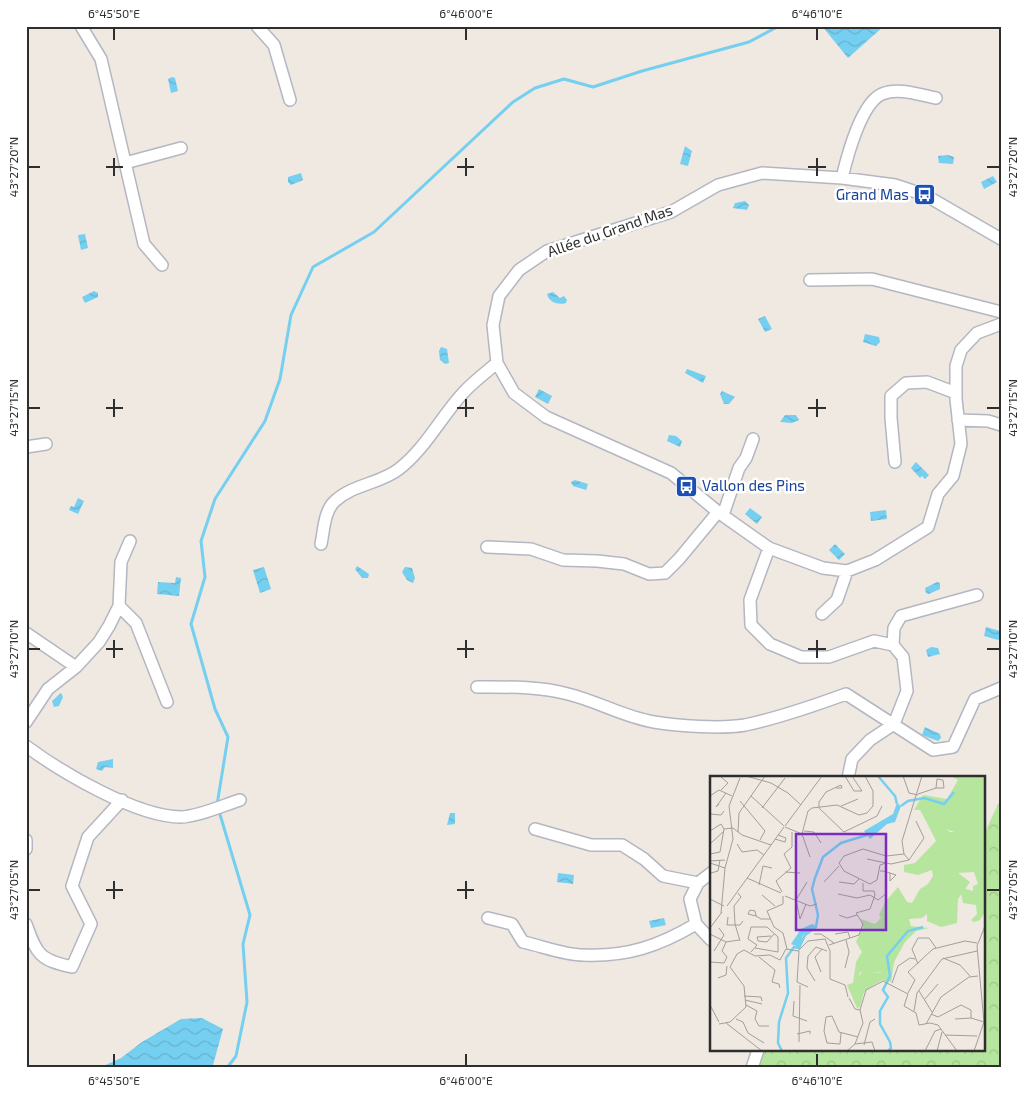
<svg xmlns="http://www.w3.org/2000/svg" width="1027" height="1094" font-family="'Exo 2',sans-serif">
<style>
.forest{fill:url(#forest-crowns)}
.water{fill:url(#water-waves)}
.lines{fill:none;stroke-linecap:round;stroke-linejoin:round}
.stream{stroke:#75cff0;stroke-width:3}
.minor-casing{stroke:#b4b7c1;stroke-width:14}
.minor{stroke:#fff;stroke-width:11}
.ticks{fill:none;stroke:#2e2e2e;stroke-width:2}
.labels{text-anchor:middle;stroke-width:5;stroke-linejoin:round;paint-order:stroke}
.transit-label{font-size:15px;fill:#164399;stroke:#fff;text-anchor:end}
.street-label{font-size:15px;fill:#2e2e2e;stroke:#fff}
.inset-river{fill:none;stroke:#75cff0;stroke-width:2.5}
.inset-road{fill:none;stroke:#a29e99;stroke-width:1}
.view{fill:#7b2cbf;fill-opacity:0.15;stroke:#7b2cbf;stroke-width:2.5}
.inset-edge{fill:none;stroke:#2e2e2e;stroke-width:2.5}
.neatline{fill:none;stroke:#2e2e2e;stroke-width:2}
.ticks-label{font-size:12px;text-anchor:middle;fill:#2e2e2e}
</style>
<defs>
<pattern id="forest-crowns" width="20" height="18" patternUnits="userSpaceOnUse" patternTransform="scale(1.25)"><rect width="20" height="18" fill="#b6e59e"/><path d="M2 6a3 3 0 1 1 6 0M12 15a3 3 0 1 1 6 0" fill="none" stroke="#9dc588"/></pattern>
<pattern id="water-waves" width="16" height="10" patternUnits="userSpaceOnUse" patternTransform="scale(1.25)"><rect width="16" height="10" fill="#75cff0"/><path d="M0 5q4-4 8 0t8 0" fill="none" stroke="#66b2ce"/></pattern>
</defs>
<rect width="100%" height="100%" fill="#efe9e1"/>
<!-- forest -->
<path class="forest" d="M1001,798V1068H759L765,1050H983V836Z"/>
<!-- water -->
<path class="water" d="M822,26H884L848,58Z
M172,77L175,78L178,91L171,93L168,79Z
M685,146L692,151L688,166L680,164Z
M948,155L954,157L953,164L939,163L938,156Z
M301,173L303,180L291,185L288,182V177Z
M993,176L997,182L984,189L981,182Z
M745,201L749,205L747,210L733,208L735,203Z
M85,234L88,248L81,250L78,235Z
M94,291L98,293V297L85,303L82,297Z
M553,292L560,298L564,296L567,300L566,303C559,305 549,303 547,294Z
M765,316L772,329L765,332L758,319Z
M865,334L879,337L880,342L876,346L863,342Z
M441,347L447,349L449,363L445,364L440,360L439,351Z
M687,369L706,376L703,383L685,373Z
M539,389L552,396L548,404L535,397Z
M722,391L735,397L729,404H724L720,394Z
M785,415H796L799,420L792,423L780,422Z
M669,435L676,436L682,441L680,447L667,441Z
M916,462L929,475L925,479L922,476L920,478L911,468Z
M575,480L588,484L586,490L573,486L571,482Z
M78,498L84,501L78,514L69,510L71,506L74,507Z
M750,508L762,517L757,524L745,514Z
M886,510L887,519L871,521L870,512Z
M835,544L845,554L839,560L829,550Z
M357,566L369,574L368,578H362L355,569Z
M264,567L271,589L260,593L253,570Z
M405,567L412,568L415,578L413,583L407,580L402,572Z
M176,577L181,578L179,596L157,594L158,582L175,583Z
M937,582L940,583V589L929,594L926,593L925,588Z
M986,627L1000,631L1001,637L998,640L984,636Z
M931,647L938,648L940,654L928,657L926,650Z
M61,693L63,697L59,706L54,707L52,701Z
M925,727L940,734L941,738L938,741L922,735Z
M113,759V768L105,767L102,771L96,769L98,762Z
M450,813H455V824L447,825Z
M558,873L574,875L573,884L557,882Z
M664,918L666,925L651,928L649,921Z
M202,1018L223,1029L213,1065L208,1068H99L121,1058L142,1042L181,1019Z"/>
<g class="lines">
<!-- stream -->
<path class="stream" d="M217,805L228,737L215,709L191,624L205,577L201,541L215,499L265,421L280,379L291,315L313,267L374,232L513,102L535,88L564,79L593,87L642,71L749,42L779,26
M219,811L250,915L243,944L247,1002L236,1056L227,1068"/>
<defs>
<path id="minor" d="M81,26L101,59L144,244L162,265
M257,26L274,45L290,100
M125,163L181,148
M842,178C847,157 861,103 882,94C898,87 920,95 936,98
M1001,239L925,195L895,185L842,178L762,173L718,185L671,212L547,251L519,270L499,296L493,325L497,363L514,393L546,417L671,473L718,512L769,548L823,568L847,571L875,560L928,527L938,494L953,476L961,444L956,399V366L961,350L977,333L1001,324
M810,280L872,279L1001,312
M958,420L988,421L1001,425
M26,447L46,444
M895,462L891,418V396L906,383L927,382L956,393
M723,515L739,468L746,458L753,439
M321,544C324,530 324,511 335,501C353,484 380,484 399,469C425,449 441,417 463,393C473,382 485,373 497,363
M487,547L531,549L563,560L597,561L624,564L649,574L665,573L679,559L718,512
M769,548L750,600L751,625L770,644L801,657H829L874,641L893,645L903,657L907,691L894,724L870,740L852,759L848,778
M119,606L136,623L167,702
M822,614L837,600L847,571
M26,633L76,667
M893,645L894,628L901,616L977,595
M477,687C506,687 539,686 568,694C597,701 624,717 654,722C677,726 722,729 745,725C779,718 813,706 846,694L933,750L953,747L975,699L1001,688
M26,722L48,689L76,667L99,642L109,626L119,606L121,562L130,541
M26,746C61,772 137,817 181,817C197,817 224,805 240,800
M535,829L591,845H622L644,859L663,876L698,883
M26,840V849
M711,873L698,883L690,899L696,924L711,940
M488,918L512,924L523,942C542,946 564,955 583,955C627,957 659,946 696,924
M26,924C37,955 40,960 72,967L91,924L72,886L88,837L122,800
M752,1068L758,1050"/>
</defs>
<!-- minor casing -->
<use href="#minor" class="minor-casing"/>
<!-- minor -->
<use href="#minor" class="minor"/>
</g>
<!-- ticks -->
<path class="ticks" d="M114,28V40M466,28V40M817,28V40M114,158V176M466,158V176M817,158V176M28,167H40M106,167H123M457,167H474M808,167H826M987,167H1000M114,399V417M466,399V417M817,399V417M28,408H40M106,408H123M457,408H474M808,408H826M987,408H1000M114,640V658M466,640V658M817,640V658M28,649H40M106,649H123M457,649H474M808,649H826M987,649H1000M114,881V899M466,881V899M28,890H40M106,890H123M457,890H474M987,890H1000M114,1054V1066M466,1054V1066M817,1054V1066"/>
<!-- icons -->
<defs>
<symbol id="bus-square" viewBox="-11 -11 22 22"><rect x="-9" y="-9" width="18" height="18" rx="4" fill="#1a4fb4" stroke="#fff"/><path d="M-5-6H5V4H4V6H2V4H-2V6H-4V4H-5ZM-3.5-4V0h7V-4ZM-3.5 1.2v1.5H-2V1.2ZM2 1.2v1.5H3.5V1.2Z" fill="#fff"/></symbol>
</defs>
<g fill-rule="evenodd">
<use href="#bus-square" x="912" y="182" width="25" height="25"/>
<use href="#bus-square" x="674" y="474" width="25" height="25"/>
</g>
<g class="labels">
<!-- transit labels -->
<g class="transit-label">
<text x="909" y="200">Grand Mas</text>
<text x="702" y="491" text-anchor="start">Vallon des Pins</text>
</g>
<!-- street labels -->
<g class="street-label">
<text transform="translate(610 231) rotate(-19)" y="5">Allée du Grand Mas</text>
</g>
</g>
<!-- overview -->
<g transform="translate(710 776)">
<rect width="275" height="275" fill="#efe9e1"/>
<path d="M241,0H275V52L263,62L217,47L210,34H204L213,19L237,23L248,4ZM275,84V136L270,144L264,146L261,144L267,138L266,129L253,127L251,117L253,112L263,115V110L268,108L264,96ZM152,195L172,197V204L159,212L149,201Z" fill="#b6e59e"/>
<path d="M217,47H228L240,56H250L262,62L275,52V84L264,96L248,97L260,106L248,123L247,147L231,151L217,145V138L212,142L199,143L201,150L219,152L206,155L195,166L184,186L181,206L172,204V197L168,196H150L149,201L156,203L159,212L154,216L150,231L147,232L137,209L143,207L146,186L152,176L146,166L153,151L151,143L165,148L171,142L169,139L175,126L188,111L197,126L202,127L210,113L218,108L223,100L222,94L208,99L194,96V89L205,87L226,65Z" fill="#b6e59e"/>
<path d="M187,27L191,30L185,46L177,48L160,63L154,55L183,38ZM102,148L105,149L104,152L93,159L89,171L81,168L91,153Z" fill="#75cff0"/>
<path class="inset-river" d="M168,0L185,20L187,28M191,30L198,25L214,22L234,28L244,16M72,275L68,267L69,246L78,217L76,182L84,171L89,172L95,159L106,151L108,139L102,113L105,102L113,81L131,67L157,59M178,275L181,272L180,266L170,248V235L178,221L173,214L180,200L177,180L198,155L213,151"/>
<path class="inset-road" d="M36,0L61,7L78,17L91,29M135,0L144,15H152L142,0M193,0L199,17L208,19M126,12H132L131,9L116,16L109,26V32L134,56L167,40L172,30M11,14L18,7L11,1M208,18L226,12L227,3L233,4L234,12H226M0,20L9,14L22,20M41,20L74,50M30,25L55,55L50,64M9,28L6,31L16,17M131,30L148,23M52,32L75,2M0,38L11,39L14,35M75,50L112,0M75,51L92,58L98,35L102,32L127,29L149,39L157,37L163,30V15L155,0M14,53L23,52L32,59L61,69M0,55L11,48L14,53M94,55L104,56L111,67M28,56L29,37L55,0M92,58L100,81M65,63L75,66L76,62L68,59M0,68L14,55M27,68L32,76L47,74L54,79M0,78L10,76L14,53M157,83L181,88L199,84M199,84L194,78L192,65L212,0M199,84L214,62L206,45M0,85L15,84M0,87L15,92M176,87L170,89L167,104L160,108L134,95L129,87L134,80L153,73L176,80L194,78M170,95H173L180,97L186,99L180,105V97M75,96L90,97M1,97L8,95L10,84M37,102L71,117M114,106L129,90M129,106L144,108L149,103M49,109L53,90L62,92M72,116L66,105L81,92L74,78L82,71V56M28,117L31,121L24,130L25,148L30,165M128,118L147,122L160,119L168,124L177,117M52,119L65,130M73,120V128L57,135L64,151L73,157L77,173M75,120L100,130L107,128M0,123L14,130M96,128L90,143L86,124L97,106M17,130L74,51M11,137L15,92L23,63L19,30L30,2M129,139L137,142L147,139M46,140L38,138L40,134L45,135L46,140L51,143H60M18,141L17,149H30L33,145M0,152L12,136M0,158L16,166L29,164M104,158H111L124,167M125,158L138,156L140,162M61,160L47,161L48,165L57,166L64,158M119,169L149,159L153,148L146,137L160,133L165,119L164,115H153V107M4,175L14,159L9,152M89,175L87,206L98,211M41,176L47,169L38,163L41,151H57L68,161V176L45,172M49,181L65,194L62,206L69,208L70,212M233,182L250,189L260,200M0,186L14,187L17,181L12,175L16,166M208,188L202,173L208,162H219L226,172M135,192L139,176L136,164M111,196L105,181L112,173M8,202L16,199L17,190M105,205L97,192L98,180L106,171L117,175M182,207L188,190L200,182L205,183M209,215L222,236M198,217L205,204L198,196L223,173L255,165L267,167M34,220L51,221L52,225M139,222L145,233L150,234M215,223L228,208M35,224L52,228M84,225L83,240L97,245M0,229L9,246M36,229L47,235L45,243L49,250H59M150,234L156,214L173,205L198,218L194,230L206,237L209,249L220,247M204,235L207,217L232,183L267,175M221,238L228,241L251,229L261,234V242L274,246M26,243L33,246L38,257L54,267M245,243L261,242M16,247L52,275M220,247L228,249L247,275M9,248L20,246L36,231L34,210L20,191L27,178L34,174L45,180L60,179L70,184L76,173L88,175L98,165L115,163L120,175V203L135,209L138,221M216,248L231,221L259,201L268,200M131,257L130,268L117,267L114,255L116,241L122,240L129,256L148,261M87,258L100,255V258M235,259L267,260M89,266L90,209M145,268L162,266L165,275M154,269L160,246L165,243M137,275L145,268L153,247L150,234M215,275L225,255L231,253M227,275L232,256M264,275L274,246L267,170L275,150"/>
<path class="view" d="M86,58H176V154H86Z"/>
<rect width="275" height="275" class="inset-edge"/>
</g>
<!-- border -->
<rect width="1027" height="1094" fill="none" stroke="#ffffff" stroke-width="55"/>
<rect x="28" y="28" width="972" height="1038" class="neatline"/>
<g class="ticks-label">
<text x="114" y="18">6°45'50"E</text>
<text x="466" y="18">6°46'00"E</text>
<text x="817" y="18">6°46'10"E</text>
<text transform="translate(14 167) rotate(-90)" y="4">43°27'20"N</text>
<text transform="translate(1013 167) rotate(-90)" y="4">43°27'20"N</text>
<text transform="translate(14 408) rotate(-90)" y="4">43°27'15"N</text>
<text transform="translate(1013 408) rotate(-90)" y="4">43°27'15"N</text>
<text transform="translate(14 649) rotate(-90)" y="4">43°27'10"N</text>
<text transform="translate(1013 649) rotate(-90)" y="4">43°27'10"N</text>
<text transform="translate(14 890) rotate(-90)" y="4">43°27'05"N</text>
<text transform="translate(1013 890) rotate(-90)" y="4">43°27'05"N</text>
<text x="114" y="1085">6°45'50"E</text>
<text x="466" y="1085">6°46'00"E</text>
<text x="817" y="1085">6°46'10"E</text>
</g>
</svg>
